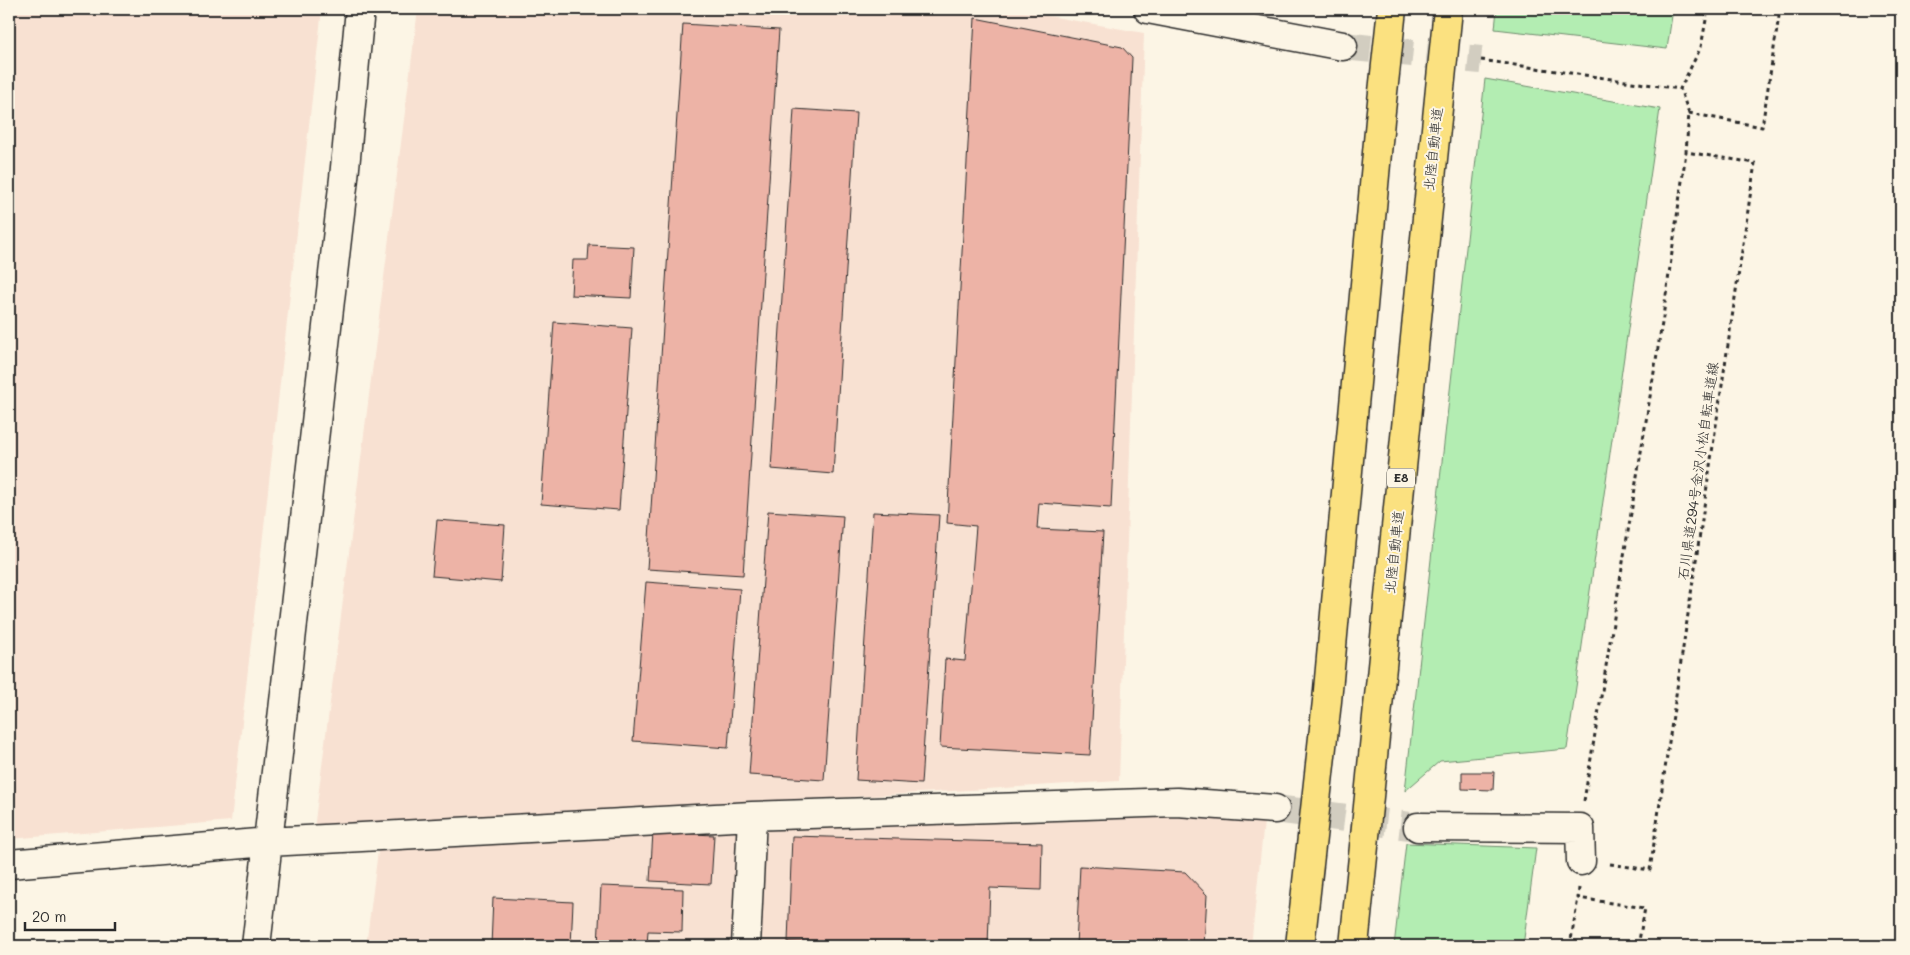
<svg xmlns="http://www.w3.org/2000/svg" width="1910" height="955" font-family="Mali,'Klee One',sans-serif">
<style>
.built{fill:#f8e1d2}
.green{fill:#b3edb2;stroke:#6f8c6e}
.building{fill:#edb3a6;stroke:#2b2b2b}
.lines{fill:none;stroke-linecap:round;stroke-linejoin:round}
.minor-tunnel{stroke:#d2cdc0;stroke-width:28;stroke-dasharray:28 14;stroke-linecap:butt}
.minor-casing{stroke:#2b2b2b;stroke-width:31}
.highway-casing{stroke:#2b2b2b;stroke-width:31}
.path{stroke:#2b2b2b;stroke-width:3;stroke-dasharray:4 4;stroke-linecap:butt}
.minor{stroke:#fcf5e5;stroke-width:28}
.highway{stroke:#fbe180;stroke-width:28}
.labels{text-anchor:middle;stroke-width:4;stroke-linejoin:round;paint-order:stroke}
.shield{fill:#fcf5e5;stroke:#6a6863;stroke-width:1}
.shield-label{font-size:12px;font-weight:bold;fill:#2b2b2b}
.street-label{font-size:14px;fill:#2b2b2b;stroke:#fcf5e5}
</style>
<rect width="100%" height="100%" fill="#fcf5e5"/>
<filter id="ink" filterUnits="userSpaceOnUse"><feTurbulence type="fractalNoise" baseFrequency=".02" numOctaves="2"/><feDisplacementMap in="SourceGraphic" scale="10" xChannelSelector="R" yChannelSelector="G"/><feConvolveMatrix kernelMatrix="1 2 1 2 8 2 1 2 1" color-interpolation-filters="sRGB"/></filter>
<g filter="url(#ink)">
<!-- built -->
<path class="built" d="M9,9H322L231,821L9,839Z
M418,9H1010L1144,33L1119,781L314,829Z
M1148,807L1265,812L1251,946H366L378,851Z"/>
<!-- green -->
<path class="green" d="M1497,9H1673L1667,49L1495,29Z
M1485,79L1660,109L1567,749L1440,761L1405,791Z
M1406,843L1536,848L1523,946H1394Z"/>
<!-- building -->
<path class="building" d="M975,18L1122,47L1132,58L1111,508L1039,503L1037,529L1103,532L1090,755L940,747L945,659L965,661L976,526L947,523Z
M683,24L779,30L743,575L647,569Z
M794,109L856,113L833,474L771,469Z
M589,245L634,247L631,298L571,295L573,260H588Z
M554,322L632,328L619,510L541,504Z
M768,511L843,516L824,780L749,775Z
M873,512L939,515L921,784L856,780Z
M437,520L505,525L501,582L432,576Z
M646,582L740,589L728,748L633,741Z
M1462,772H1494L1493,790L1462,789Z
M653,832L714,835L711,884L650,881Z
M792,836L1042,843L1041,890L990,888L988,946H870V944L788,942Z
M1080,866L1185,872L1207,895L1204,946H1076Z
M601,886L683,889L682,932L648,931L647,946H598Z
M493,898L573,902L571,946H491Z"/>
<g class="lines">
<!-- minor-tunnel -->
<path class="minor-tunnel" d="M1343,46L1481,60
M1275,809L1418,827"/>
<defs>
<path id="minor" d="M1148,9L1343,46
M1418,827L1580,828L1581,861
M9,864L268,842L752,816L1177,802L1275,809
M256,946L344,178L360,9
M746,946L752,816"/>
<path id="highway" d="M1300,946L1327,701L1380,120L1392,9
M1354,946L1448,9"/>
</defs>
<!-- minor casing -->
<use href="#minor" class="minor-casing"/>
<!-- highway casing -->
<use href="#highway" class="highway-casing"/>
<!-- path -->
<path class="path" d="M1481,60L1680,89
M1689,113L1680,89L1701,47L1708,9
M1584,801L1663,317L1686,152
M1610,864L1650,870L1755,163L1686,152L1689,113L1762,127L1780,9
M1579,888L1578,898L1645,908L1638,946
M1570,946L1578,898"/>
<!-- minor -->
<use href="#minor" class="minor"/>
<!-- highway -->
<use href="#highway" class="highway"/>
</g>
</g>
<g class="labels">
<!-- shield labels -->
<rect class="shield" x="1387" y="468.5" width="28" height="19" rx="4"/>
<g class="shield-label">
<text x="1401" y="482">E8</text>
</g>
<!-- street labels -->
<g class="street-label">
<text transform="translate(1433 149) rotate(-84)" y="5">北陸自動車道</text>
<text transform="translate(1698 471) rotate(-82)" y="5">石川県道294号金沢小松自転車道線</text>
<text transform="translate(1394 552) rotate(-84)" y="5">北陸自動車道</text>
</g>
</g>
<!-- margin -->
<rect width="1910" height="955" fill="none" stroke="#fcf5e5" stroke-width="30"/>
<rect x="15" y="15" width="1880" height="925" fill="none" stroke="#2b2b2b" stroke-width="2" filter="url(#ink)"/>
<!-- scale -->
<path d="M25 922v8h90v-8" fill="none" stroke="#2b2b2b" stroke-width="2.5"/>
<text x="32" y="922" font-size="15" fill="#2b2b2b" stroke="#fcf5e5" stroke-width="4" paint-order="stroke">20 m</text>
</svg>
